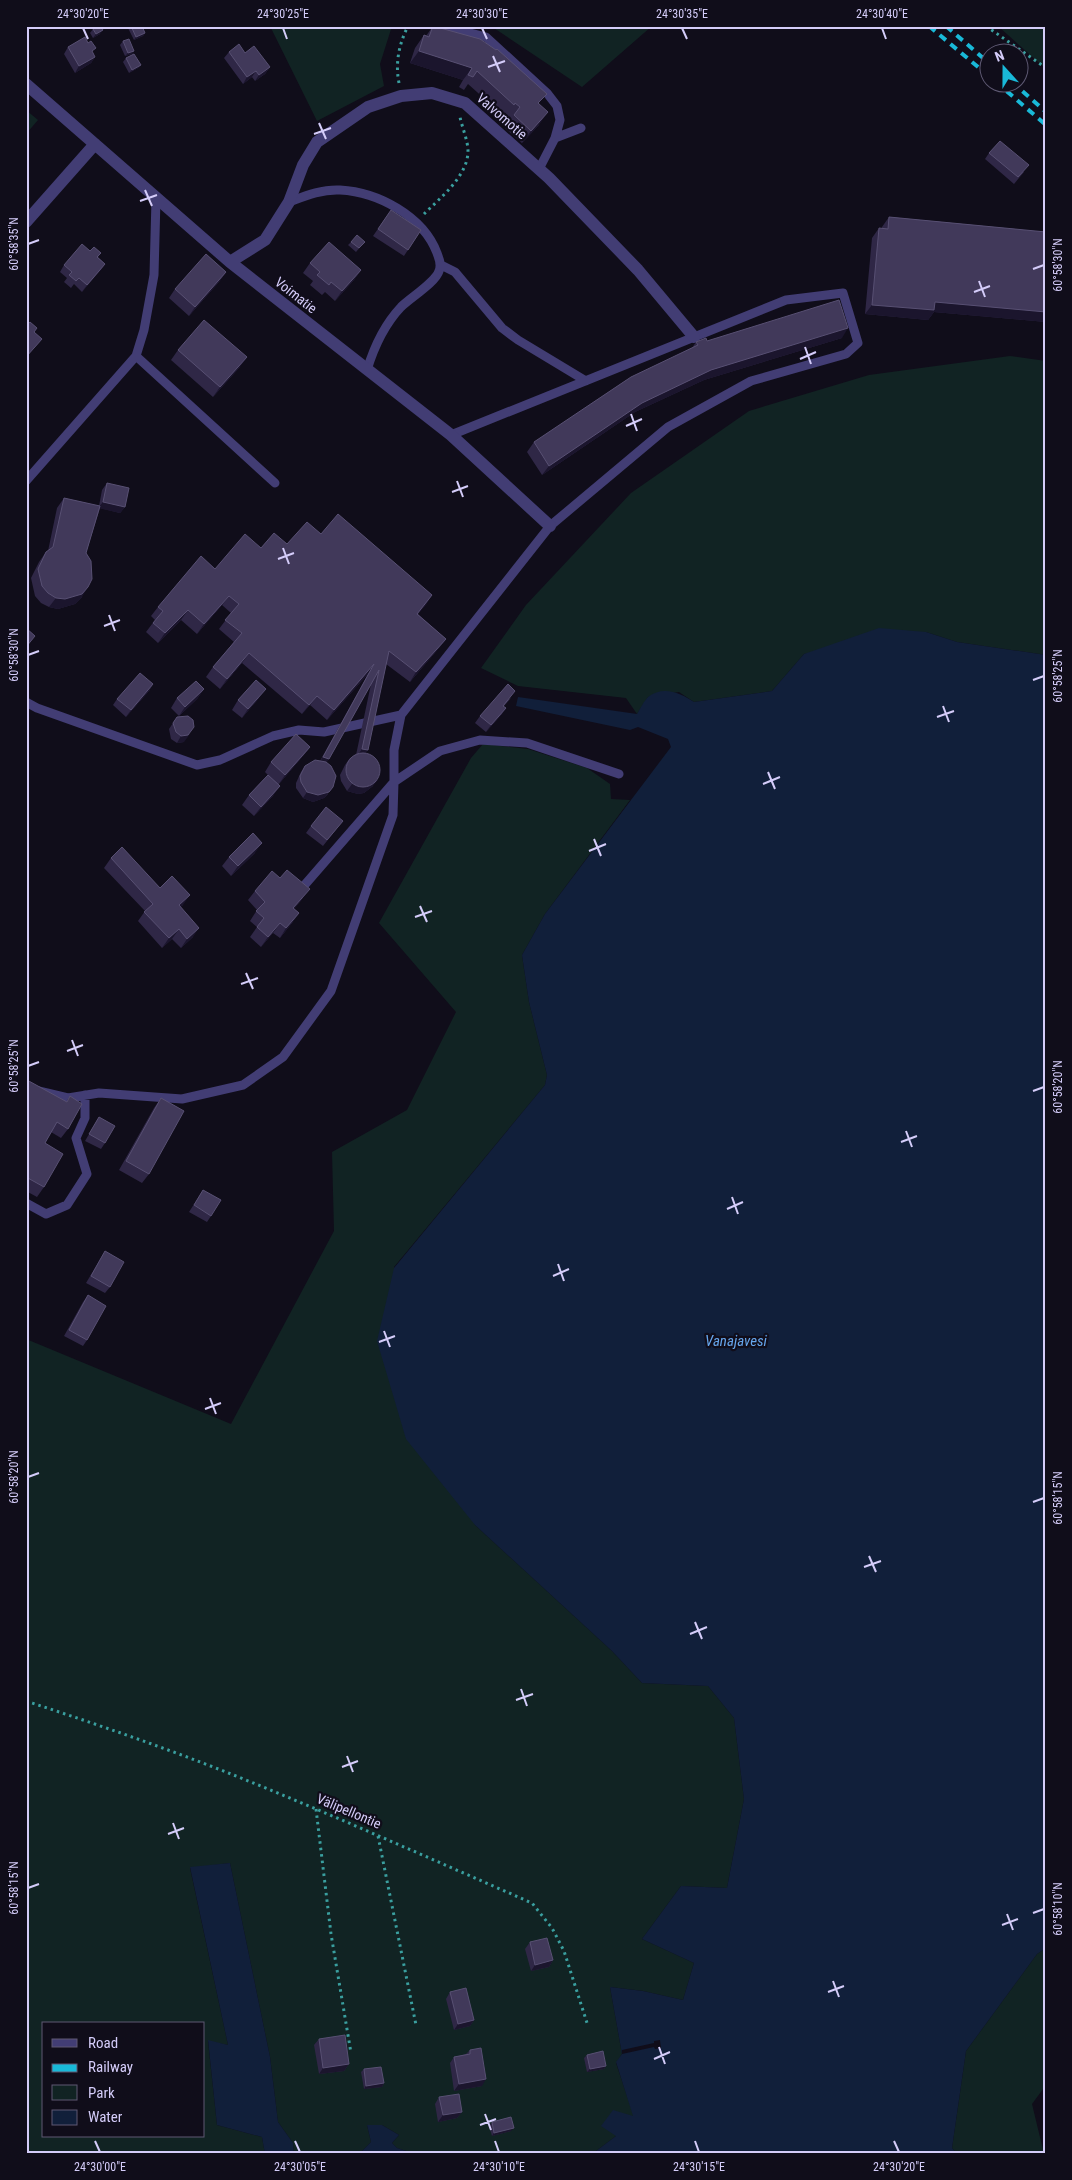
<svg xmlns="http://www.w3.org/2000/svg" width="1072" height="2180" font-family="'Roboto Condensed',sans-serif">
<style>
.green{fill:#112323;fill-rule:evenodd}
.water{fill:#111f3a}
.pier{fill:#100d1a}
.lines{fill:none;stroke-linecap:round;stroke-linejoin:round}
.path{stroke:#3a9f9f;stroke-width:3;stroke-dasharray:2.5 4;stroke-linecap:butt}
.service{stroke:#423d74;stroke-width:9}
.minor{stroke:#423d74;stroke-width:12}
.rail{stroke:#19b9d8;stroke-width:4;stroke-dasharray:8 6;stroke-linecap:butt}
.wall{fill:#2f2746}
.shaded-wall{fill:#1b152d}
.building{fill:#41395a;stroke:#585073}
.ticks{fill:none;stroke:#d4ccf9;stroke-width:2}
.labels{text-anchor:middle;stroke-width:4.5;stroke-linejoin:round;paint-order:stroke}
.street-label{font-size:14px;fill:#d4ccf9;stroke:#100d1a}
.water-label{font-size:15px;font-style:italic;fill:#66a6ed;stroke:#100d1a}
.neatline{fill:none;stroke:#d4ccf9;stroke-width:2}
.ticks-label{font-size:12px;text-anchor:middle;fill:#d4ccf9}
</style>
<rect width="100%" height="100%" fill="#100d1a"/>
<!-- green -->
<path class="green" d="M270,26H392L380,64L384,86L317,121Z
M491,26H652L582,87Z
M998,26H1046V69Z
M26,110L38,120L26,134Z
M1010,356L1046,361V655L957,642L926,632L804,654L772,691L694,702L679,692L648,697L637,714L626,698L518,686L481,668L526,605L631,493L749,411L869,375Z
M483,744L528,749L587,768L610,784L611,799L630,800L545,914L522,955L529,1002L547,1075L545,1085L394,1267L475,1525L612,1651L642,1683L708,1686L734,1718L744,1799L727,1888L681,1886L642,1939L694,1963L683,2000L643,1991L610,1987L622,2054L616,2063L634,2117L616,2136L592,2154H409V2152L397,2148L392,2143L399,2135L382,2125H367L371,2142L359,2154H294L293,2143L278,2122L270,2057L230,1863L190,1868L228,2045L208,2041L217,2125L262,2137L265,2154H26V1339L231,1424L334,1231L332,1152L407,1110L456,1012L379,923L471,758ZM44,2024H204V2136H44Z
M1046,1948V2085L1032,2104L1044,2154H957L952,2148L966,2051L1037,1954Z"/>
<!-- water -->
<path class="water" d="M879,628L926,632L957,642L1046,655V1948L1037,1954L966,2051L952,2148L957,2154H592L616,2136L601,2126L613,2110L633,2116L616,2062L622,2054L610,1987L643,1991L683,2000L694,1963L642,1939L681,1886L727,1888L744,1799L734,1718L708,1686L642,1683L612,1651L475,1525L406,1439L377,1341L394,1268L545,1085L547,1075L529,1002L522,955L545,914L671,747L668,739L638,727L630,730L516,706L518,697L637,714C640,709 644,701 648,697C663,685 681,693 694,702L772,691L804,654Z
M230,1863L270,2057L278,2122L293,2143L294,2154H265L262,2137L217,2125L208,2040L228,2045L190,1867Z
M367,2125H382L399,2135L392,2143L397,2148L409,2152V2154H359L371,2142Z"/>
<!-- pier -->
<path class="pier" d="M660,2040L661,2048L655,2049L654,2047L622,2054V2050L654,2043V2041Z"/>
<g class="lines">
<!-- path -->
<path class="path" d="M986,26L1046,68
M399,83C395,63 399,44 408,26
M424,214C440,198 468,176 468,151C468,141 462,127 460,117
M26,1701C93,1723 160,1746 226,1772C329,1813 431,1859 532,1903L552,1928L564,1951L588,2026
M316,1809L331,1934L351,2053
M378,1836L416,2025"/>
<!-- service -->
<path class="service" d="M443,26L486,37L547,93L557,106L560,120L555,138
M539,169L555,138L581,128
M289,202C305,196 322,189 340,190C378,192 423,216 437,253C439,259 442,264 439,271C436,282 410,298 401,307C384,325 374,347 367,370
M441,265L455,272L502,328L518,340L586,381
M136,356L275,483
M26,481L136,356L144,330L154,275L156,199
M26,702L37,708L197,765L220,760L273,736L299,730L324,732L401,715
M302,888L394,782V750L401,715L550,526L668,427L751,381L846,354L858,343L843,293L786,300L451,435
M26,1088L68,1098L99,1093L182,1099L243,1085L283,1057L331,991L393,815L394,782L440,751L480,740L527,743L619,774
M26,1203L46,1214L67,1205L87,1174L76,1138L85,1118V1095"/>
<!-- minor -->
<path class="minor" d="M26,84L230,262L451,435L550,526
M26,222L95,144
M230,262L265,240L289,202L303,165L317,142L368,107L401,96L432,93L465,103L549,178L638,270L694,337"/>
<!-- rail -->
<path class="rail" d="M929,26L990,77
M946,26L990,64
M996,82L1046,125
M1012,82L1046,112"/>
</g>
<!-- wall -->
<path class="wall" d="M127,26H142L145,33L143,36L134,40Z
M433,26L540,105L539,125L522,143L505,128L511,120L507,116L505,117L468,84L464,90L459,87L463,80L410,63L415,48L424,35L426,36Z
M93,29L100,34L93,38L90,33Z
M123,41L134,51L132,54L125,56L120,45Z
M68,47L93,53L95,57L91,63L75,73L64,54Z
M229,52L245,53L270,67L265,74L255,81L252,77L243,84L224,58Z
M126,58L141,65L138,68L129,73L123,62Z
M989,153L1024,172L1014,184L985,159Z
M391,210L421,230L404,256L373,236Z
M889,217L1046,232V322L934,312L928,320L865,314L872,238L879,228L882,229V227Z
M351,242L362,245L356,252L348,245Z
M90,251L101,253L98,257L105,264L82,292L74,284L71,288L64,282L67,278L60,272L64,265Z
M310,263L361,270L354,280L335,301L325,292L322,295L310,285L313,281L303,273Z
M226,272L219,282L189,316L169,298L175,289Z
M842,338L704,380L635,412L542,475L527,452L534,442L692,348L696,342L707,341Z
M178,350L240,367L213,397L171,360Z
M107,483L125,507L120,513L100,508L86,553L82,597L75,604L58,609L49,607L41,603L35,596L31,578L39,562L46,552L48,551L57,508L64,498L99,506L102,490Z
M321,534L432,595L418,614L446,639L439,648L410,682L386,664L365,754L373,786L364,793L358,794L347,791L341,781L340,775L345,765L350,758L356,755L371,684L326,762L328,794L324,798L313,802L303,798L296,788V783L301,772L305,766L320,761L368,674L327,720L310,705L302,714L242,663L220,689L206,677L213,667L234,642L219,629L231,613L222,605L197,634L181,620L158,643L146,632L155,620L151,616L158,607L215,569L261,548L287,544Z
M153,684L149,691L126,717L113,705L117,699Z
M204,689L197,699L179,716L171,708L177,698Z
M259,698L242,718L232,710L238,700Z
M511,698L504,706L502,714L486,732L475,723L480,716Z
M177,717L184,742L177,743L171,739L169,729Z
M310,747L303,756L279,784L273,796L254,816L242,805L249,795L268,775L265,772L271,762Z
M311,826L338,827L323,846L306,833Z
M255,853L231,876L222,866L229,857Z
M111,858L160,888L183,905L180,907L193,937L181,948L172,939L162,948L138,921L145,911L104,868Z
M255,891L303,898L294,909L299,913L292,923L280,938L273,933L261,947L250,937L257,927L250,921L257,910L248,900Z
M26,1081L66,1102L70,1096L68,1129L61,1138L51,1132L45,1143L44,1187L37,1197L26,1191Z
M161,1098L149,1174L142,1183L119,1170L154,1108Z
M99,1117L105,1143L101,1149L85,1141Z
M203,1190L211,1216L207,1222L189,1212Z
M105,1251L110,1287L105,1293L86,1283Z
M88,1295L87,1340L83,1346L64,1336L83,1302Z
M530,1942L553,1960L549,1967L531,1971L525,1949Z
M450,1992L474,2020L470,2026L454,2030L446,1999Z
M319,2039L349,2064L344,2071L319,2074L314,2045Z
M470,2050L482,2086L454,2091L450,2063L454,2057L466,2054Z
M587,2055L606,2066L604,2069L587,2072L584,2058Z
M364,2069L384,2083L382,2087L364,2089L361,2072Z
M439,2097L462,2112L457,2118L438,2122L435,2104Z
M492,2122L511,2131L492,2136L489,2126Z"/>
<!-- shaded-wall -->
<path class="shaded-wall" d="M103,30L100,34L93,38L96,34Z
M145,33L143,36L134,40L136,37Z
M134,51L132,54L125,56L128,53Z
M419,51L472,68L463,80L410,63Z
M95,57L91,63L75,73L79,66Z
M141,65L138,68L129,73L132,70Z
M270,67L265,74L255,81L259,75Z
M256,71L252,77L243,84L247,77Z
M548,112L539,125L522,143L531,131Z
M105,264L101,270L82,292L87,285Z
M361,270L354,280L335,301L342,291Z
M226,272L219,282L189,316L195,307Z
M935,302L1046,312V322L934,312L928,320L865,314L872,305Z
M848,328L842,338L704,380L635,412L542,475L549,466L642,403L711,370Z
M247,357L240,367L213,397L220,387Z
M103,502L125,507L120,513L98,508Z
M88,587L82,597L75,604L58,609L49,607L56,598Z
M432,595L426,605L410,623L417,614Z
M229,596L222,605L197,634L204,624Z
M188,610L181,620L158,643L165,633Z
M446,639L439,648L410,682L416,672Z
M249,653L242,663L220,689L227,679Z
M374,664L368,674L327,720L334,710Z
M153,684L149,691L126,717L131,710Z
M204,689L197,699L179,716L185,707Z
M266,689L259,698L242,718L248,709Z
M317,696L310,705L302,714L309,705Z
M506,708L502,714L486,732L491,725Z
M190,734L184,742L177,743L181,736Z
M310,747L303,756L279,784L285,775Z
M362,749L368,750L361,759H355Z
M323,757L329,759L322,769L316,767Z
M378,780L373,786L364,793L358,794L347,791L352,784Z
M280,786L273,796L254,816L261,807Z
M333,787L324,798L313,802L303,798L307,792Z
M262,843L255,853L231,876L238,866Z
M310,889L303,898L286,918L293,908Z
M190,895L183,905L172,915L179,905Z
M299,913L292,923L280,938L286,928Z
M280,923L273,933L261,947L268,937Z
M199,928L193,937L181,948L187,939Z
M179,929L172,939L162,948L169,938Z
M553,1960L549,1967L531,1971L535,1965Z
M474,2020L470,2026L454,2030L458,2024Z
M349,2064L344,2071L319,2074L323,2068Z
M606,2066L604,2069L587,2072L590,2069Z
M486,2079L482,2086L454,2091L459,2084Z
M384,2083L382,2087L364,2089L366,2086Z
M462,2112L457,2118L438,2122L443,2115Z
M514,2128L511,2131L492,2136L494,2133Z"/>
<!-- building -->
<path class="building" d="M98,26H100L103,30L96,34L93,29Z
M131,26H142L145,33L136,37Z
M433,26L480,39L496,50L497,49L547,94L538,103L548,112L531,131L514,115L520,107L515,103L514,105L477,71L473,77L468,75L472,68L419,51L424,35L429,37Z
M85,37L88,43L91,41L96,48L92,51L95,57L79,66L68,47Z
M129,39L134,51L128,53L123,41Z
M239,44L245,53L254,46L270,67L259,75L256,71L247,77L229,52Z
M134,54L141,65L132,70L126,58Z
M1000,141L1029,165L1018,177L989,153Z
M391,210L421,230L408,250L378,229Z
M889,217L1046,232V312L935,302L934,310L872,305L879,228L888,229Z
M357,235L365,242L359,248L351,242Z
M329,242L361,270L342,291L331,282L329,285L317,275L320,272L310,263Z
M82,244L90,251L94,247L101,253L97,257L105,264L87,285L79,278L76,281L69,275L72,272L64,265Z
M206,254L226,272L195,307L175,289Z
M839,300L848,328L711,370L642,403L549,466L534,442L631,377L698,345L696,342L706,338L707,341Z
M204,320L247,357L220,387L178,350Z
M30,322L37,328L34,332L42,339L26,357V326Z
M107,483L129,488L125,507L103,502Z
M64,498L100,506L86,553L91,561L92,579L88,587L82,594L65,599L56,598L48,593L42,586L38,569L46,552L53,547Z
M338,514L432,595L417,614L446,639L416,672L389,651L368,750L362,749L379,670L329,759L323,757L374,664L334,710L317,696L309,705L249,653L227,679L213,667L242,633L225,620L239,604L229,596L204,624L188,610L165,633L153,623L163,611L158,607L201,556L215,569L245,534L261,548L274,533L287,544L307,522L321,534Z
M26,628L35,636L26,647Z
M140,673L153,684L131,710L117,699Z
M256,680L266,689L248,709L238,700Z
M196,681L204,689L185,707L177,698Z
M508,684L515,691L503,706L506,708L491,725L480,716Z
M188,716L193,720L194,727L188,735L181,736L176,732L173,723L177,717Z
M296,734L310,747L285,775L271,762Z
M346 770a17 17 0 1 1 34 0a17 17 0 1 1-34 0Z
M315,760L326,762L331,766L336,776L333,787L329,792L318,795L307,792L301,782L300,776L305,766Z
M268,775L280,786L261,807L249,795Z
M326,807L343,821L327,840L311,826Z
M253,833L262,843L238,866L229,857Z
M122,847L160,888L172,876L190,895L179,905L199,928L187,939L179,929L169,938L144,912L153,904L111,858Z
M287,870L310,889L293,908L299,913L286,928L280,923L268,937L257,927L264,918L256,911L265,902L255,891L272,871L280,878Z
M27,1080L67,1102L70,1096L82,1104L68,1129L57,1122L45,1143L63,1154L44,1187L26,1177V1081Z
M161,1098L184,1111L149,1174L126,1161Z
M99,1117L115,1126L105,1143L89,1134Z
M203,1190L221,1200L211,1216L194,1205Z
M105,1251L124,1262L110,1287L91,1276Z
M88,1295L106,1306L87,1340L69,1330Z
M547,1938L553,1960L535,1965L530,1942Z
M466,1988L474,2020L458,2024L450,1992Z
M345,2035L349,2064L323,2068L319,2039Z
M481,2048L486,2079L459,2084L454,2057L470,2054V2050Z
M603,2051L606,2066L590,2069L587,2055Z
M381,2067L384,2083L366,2086L364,2069Z
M459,2094L462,2112L443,2115L439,2097Z
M511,2117L514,2128L494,2133L492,2122Z"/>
<!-- ticks -->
<path class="ticks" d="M83,28L88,39M283,28L287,39M482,28L487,39M682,28L687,39M882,28L886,39M493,56L500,72M488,67L505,61M319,123L326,139M314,134L331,128M145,190L152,206M140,201L157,195M28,244L39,240M1033,269L1044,265M979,281L985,297M974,292L990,286M805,347L811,364M800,359L816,352M631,414L637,431M626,426L642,419M457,481L463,497M452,492L468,486M283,548L289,564M278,559L294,553M109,615L115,631M104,626L120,620M28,655L39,651M1033,680L1044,676M943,706L949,722M937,717L954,711M768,772L775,789M763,784L780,777M594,839L601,856M589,851L606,844M420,906L427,922M415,917L432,911M246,973L253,989M241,984L258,978M72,1040L78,1056M67,1051L83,1045M28,1066L39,1062M1033,1091L1044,1087M906,1131L912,1147M901,1142L917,1136M732,1197L738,1214M727,1209L743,1202M558,1264L564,1281M553,1276L569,1269M384,1331L390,1347M379,1342L395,1336M210,1398L216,1414M205,1409L221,1403M28,1477L39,1473M1033,1502L1044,1498M869,1556L876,1572M864,1567L881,1561M695,1622L702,1639M690,1634L707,1627M521,1689L527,1706M516,1700L533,1694M347,1756L353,1772M342,1767L358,1761M173,1823L179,1839M168,1834L184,1828M28,1888L39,1884M1033,1913L1044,1909M1007,1914L1013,1930M1002,1925L1018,1919M833,1981L839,1997M828,1992L844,1986M659,2047L665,2064M654,2059L670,2052M485,2114L491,2130M480,2125L496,2119M95,2141L100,2152M295,2141L300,2152M495,2141L499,2152M695,2141L699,2152M894,2141L899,2152"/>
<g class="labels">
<!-- street labels -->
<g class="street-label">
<text transform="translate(502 116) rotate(41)" y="5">Valvomotie</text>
<text transform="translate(296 295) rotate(38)" y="5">Voimatie</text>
<text transform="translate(349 1811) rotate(23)" y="5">Välipellontie</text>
</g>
<!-- water labels -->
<g class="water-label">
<text x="736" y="1346">Vanajavesi</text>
</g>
</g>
<!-- border -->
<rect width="1072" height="2180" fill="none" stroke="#100d1a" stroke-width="55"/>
<!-- legend -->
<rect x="42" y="2022" width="162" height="115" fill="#100d1a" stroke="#5e5973"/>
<rect x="52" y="2039" width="25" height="8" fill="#423d74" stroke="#5e5973"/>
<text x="88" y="2048" font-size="15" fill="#d4ccf9">Road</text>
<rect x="52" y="2064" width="25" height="8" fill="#19b9d8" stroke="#5e5973"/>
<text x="88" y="2072" font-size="15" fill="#d4ccf9">Railway</text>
<rect x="52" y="2085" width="25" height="15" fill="#112323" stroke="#5e5973"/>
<text x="88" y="2098" font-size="15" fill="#d4ccf9">Park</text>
<rect x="52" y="2110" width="25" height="15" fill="#111f3a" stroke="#5e5973"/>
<text x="88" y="2122" font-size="15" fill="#d4ccf9">Water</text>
<!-- north arrow -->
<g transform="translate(1004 68) rotate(339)"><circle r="24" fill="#100d1a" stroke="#5e5973"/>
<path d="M0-4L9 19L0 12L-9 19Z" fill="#19b9d8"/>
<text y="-8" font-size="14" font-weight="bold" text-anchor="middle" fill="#d4ccf9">N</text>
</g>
<rect x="28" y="28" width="1016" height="2124" class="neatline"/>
<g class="ticks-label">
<text x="83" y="18">24°30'20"E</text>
<text x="283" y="18">24°30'25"E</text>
<text x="482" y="18">24°30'30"E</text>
<text x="682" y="18">24°30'35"E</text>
<text x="882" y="18">24°30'40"E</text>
<text transform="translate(14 244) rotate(-90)" y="4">60°58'35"N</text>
<text transform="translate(1058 265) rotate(-90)" y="4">60°58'30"N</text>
<text transform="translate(14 655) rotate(-90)" y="4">60°58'30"N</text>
<text transform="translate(1058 676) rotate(-90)" y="4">60°58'25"N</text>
<text transform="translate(14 1066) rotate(-90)" y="4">60°58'25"N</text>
<text transform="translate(1058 1087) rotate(-90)" y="4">60°58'20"N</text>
<text transform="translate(14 1477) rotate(-90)" y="4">60°58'20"N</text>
<text transform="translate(1058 1498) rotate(-90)" y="4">60°58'15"N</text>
<text transform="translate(14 1888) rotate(-90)" y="4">60°58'15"N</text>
<text transform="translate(1058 1909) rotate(-90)" y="4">60°58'10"N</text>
<text x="100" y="2171">24°30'00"E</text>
<text x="300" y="2171">24°30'05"E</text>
<text x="499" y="2171">24°30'10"E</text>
<text x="699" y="2171">24°30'15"E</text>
<text x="899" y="2171">24°30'20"E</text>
</g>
</svg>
